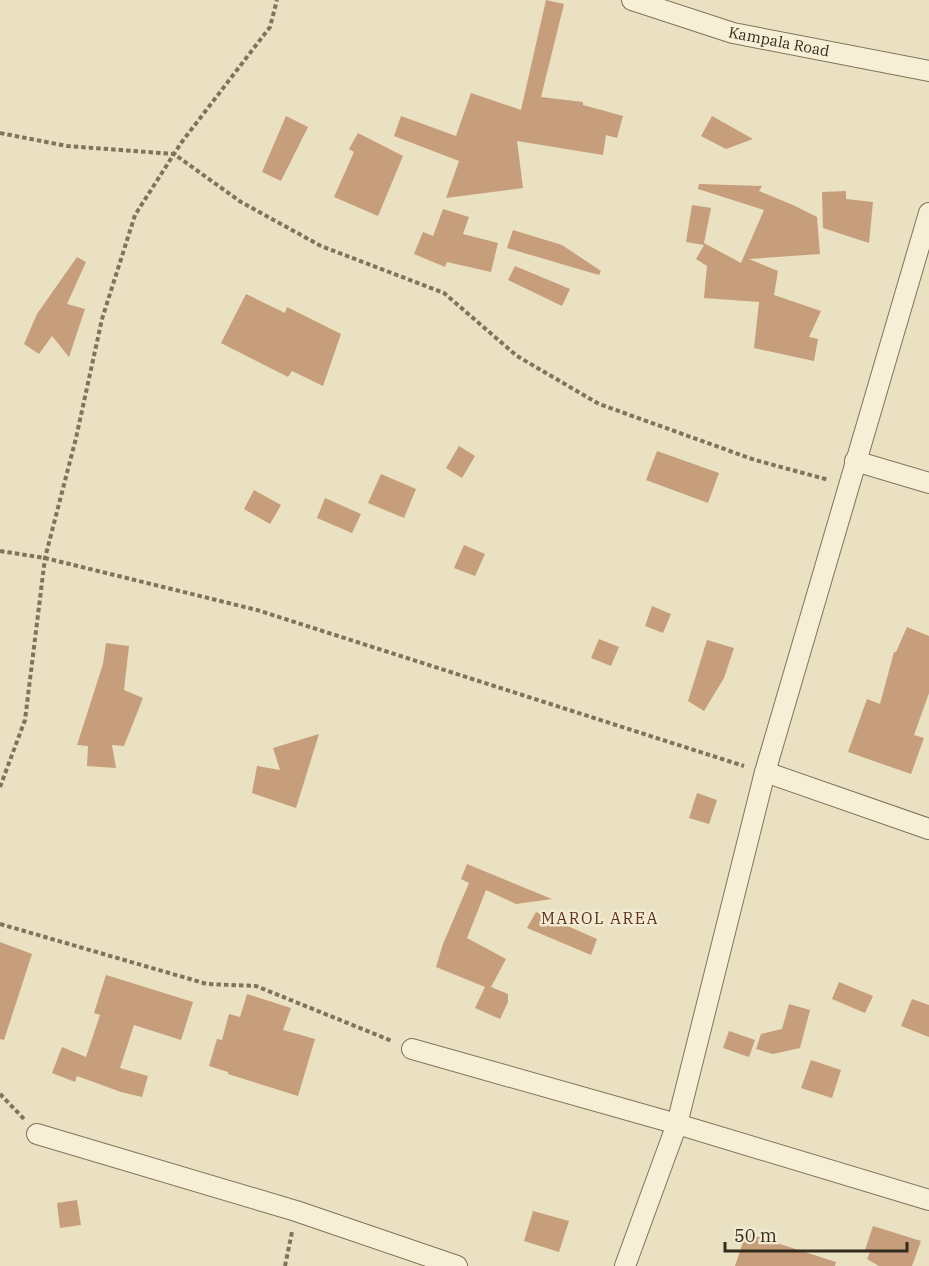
<svg xmlns="http://www.w3.org/2000/svg" width="929" height="1266" font-family="'IBM Plex Serif',serif">
<style>
.building{fill:#c69e7b}
.lines{fill:none;stroke-linecap:round;stroke-linejoin:round}
.street-casing{stroke:#83725b;stroke-width:22}
.path{stroke:#83725b;stroke-width:4;stroke-dasharray:4.5 3;stroke-linecap:butt}
.street{stroke:#f6eed5;stroke-width:20}
.labels{text-anchor:middle;stroke-width:5;stroke-linejoin:round;paint-order:stroke}
.street-label{font-size:15px;fill:#342a1e;stroke:#f2ead1}
.neighbourhood-label{font-size:16px;letter-spacing:1.5px;fill:#5d3021;stroke:#f2ead1}
</style>
<rect width="100%" height="100%" fill="#eae0c2"/>
<!-- building -->
<path class="building" d="M546,0L564,4L541,97L583,102V105L623,116L617,138L606,135L603,155L517,141L523,188L446,198L459,161L394,136L401,116L456,136L471,93L521,110Z
M286,116L308,127L281,181L262,172Z
M712,116L753,139L726,149L701,136Z
M358,133L403,156L378,216L334,197L354,152L349,149Z
M699,184L762,186L759,191L793,205L817,217L820,254L749,259L778,271L774,295L821,311L809,337L818,339L814,361L754,348L759,302L704,298L707,266L696,259L704,245L686,242L692,205L711,208L704,243L741,263L764,210L698,189Z
M846,191V199L873,202L869,243L823,228L822,192Z
M443,209L469,217L463,234L498,243L491,272L447,262L445,267L414,254L423,232L433,236Z
M513,230L562,245L601,271L599,275L507,248Z
M77,257L86,262L67,304L85,309L69,357L52,336L39,354L24,344L37,314Z
M515,266L570,289L562,306L508,280Z
M246,294L285,313L287,307L341,334L323,386L292,371L288,377L221,343Z
M459,446L475,456L462,478L446,468Z
M657,451L719,473L708,503L646,480Z
M381,474L416,489L404,518L368,503Z
M254,490L281,505L270,524L244,509Z
M325,498L361,514L352,533L317,518Z
M464,545L485,554L475,576L454,568Z
M652,606L671,614L663,633L645,626Z
M907,627L929,636V693L914,735L924,738L911,774L848,752L867,699L880,704L894,652H896Z
M599,639L619,647L611,666L591,658Z
M707,640L734,648L724,678L704,711L688,701Z
M106,643L129,646L124,690L143,698L124,746L112,745L116,768L87,766L88,746L77,745L103,664Z
M319,734L296,808L252,793L257,766L280,770L273,748Z
M697,793L717,800L709,824L689,818Z
M467,864L552,899L516,904L486,890L467,938L506,959L491,987L508,994V1002L500,1019L475,1008L485,987L436,967L443,944L469,883L461,879Z
M536,912L597,939L591,955L527,928Z
M0,942L32,954L4,1040L0,1039Z
M106,975L193,1002L181,1040L134,1025L120,1068L148,1076L142,1097L121,1092L77,1076L75,1082L52,1073L62,1047L86,1057L100,1015L94,1013Z
M839,982L873,996L865,1013L832,999Z
M247,994L291,1008L283,1030L315,1039L298,1096L228,1074V1072L209,1066L217,1039L222,1040L229,1014L240,1017Z
M912,999L929,1005V1037L901,1026Z
M789,1004L810,1010L800,1048L773,1054L756,1049L761,1034L782,1029Z
M729,1031L755,1040L749,1057L723,1048Z
M811,1060L841,1070L832,1098L801,1088Z
M77,1200L81,1225L60,1228L57,1203Z
M533,1211L569,1221L559,1252L524,1241Z
M873,1226L921,1241L912,1266H879L867,1259L870,1252L865,1250Z
M746,1233L836,1262L835,1266H735Z"/>
<g class="lines">
<defs>
<g id="street">
<path id="s1" d="M632,0L733,33L929,71"/>
<path d="M855,461L929,483"/>
<path d="M765,772L929,829"/>
<path d="M412,1049L677,1124L929,1200"/>
<path d="M37,1134L296,1211L457,1266"/>
<path d="M625,1266L677,1124L765,772L929,213"/>
</g>
</defs>
<!-- street casing -->
<use href="#street" class="street-casing"/>
<!-- path -->
<path class="path" d="M0,133L67,146L174,154L241,202L321,246L444,293L517,356L599,404L755,460L829,480
M0,551L45,558L257,610L744,766
M0,787L25,720L45,558L76,438L102,319L135,215L181,143L270,27L277,0
M0,924L207,984L256,986L392,1041
M0,1094L25,1120
M285,1266L292,1232"/>
<!-- street -->
<use href="#street" class="street"/>
</g>
<g class="labels">
<!-- street labels -->
<g class="street-label">
<text dy="5" stroke="none"><textPath href="#s1" startOffset="153">Kampala Road</textPath></text>
</g>
<!-- neighbourhood labels -->
<g class="neighbourhood-label">
<text x="600" y="924">MAROL AREA</text>
</g>
</g>
<!-- scale -->
<path d="M725 1242v9h182v-9" fill="none" stroke="#342a1e" stroke-width="3"/>
<text x="734" y="1242" font-size="18" fill="#342a1e" stroke="#f2ead1" stroke-width="4.5" paint-order="stroke">50 m</text>
</svg>
